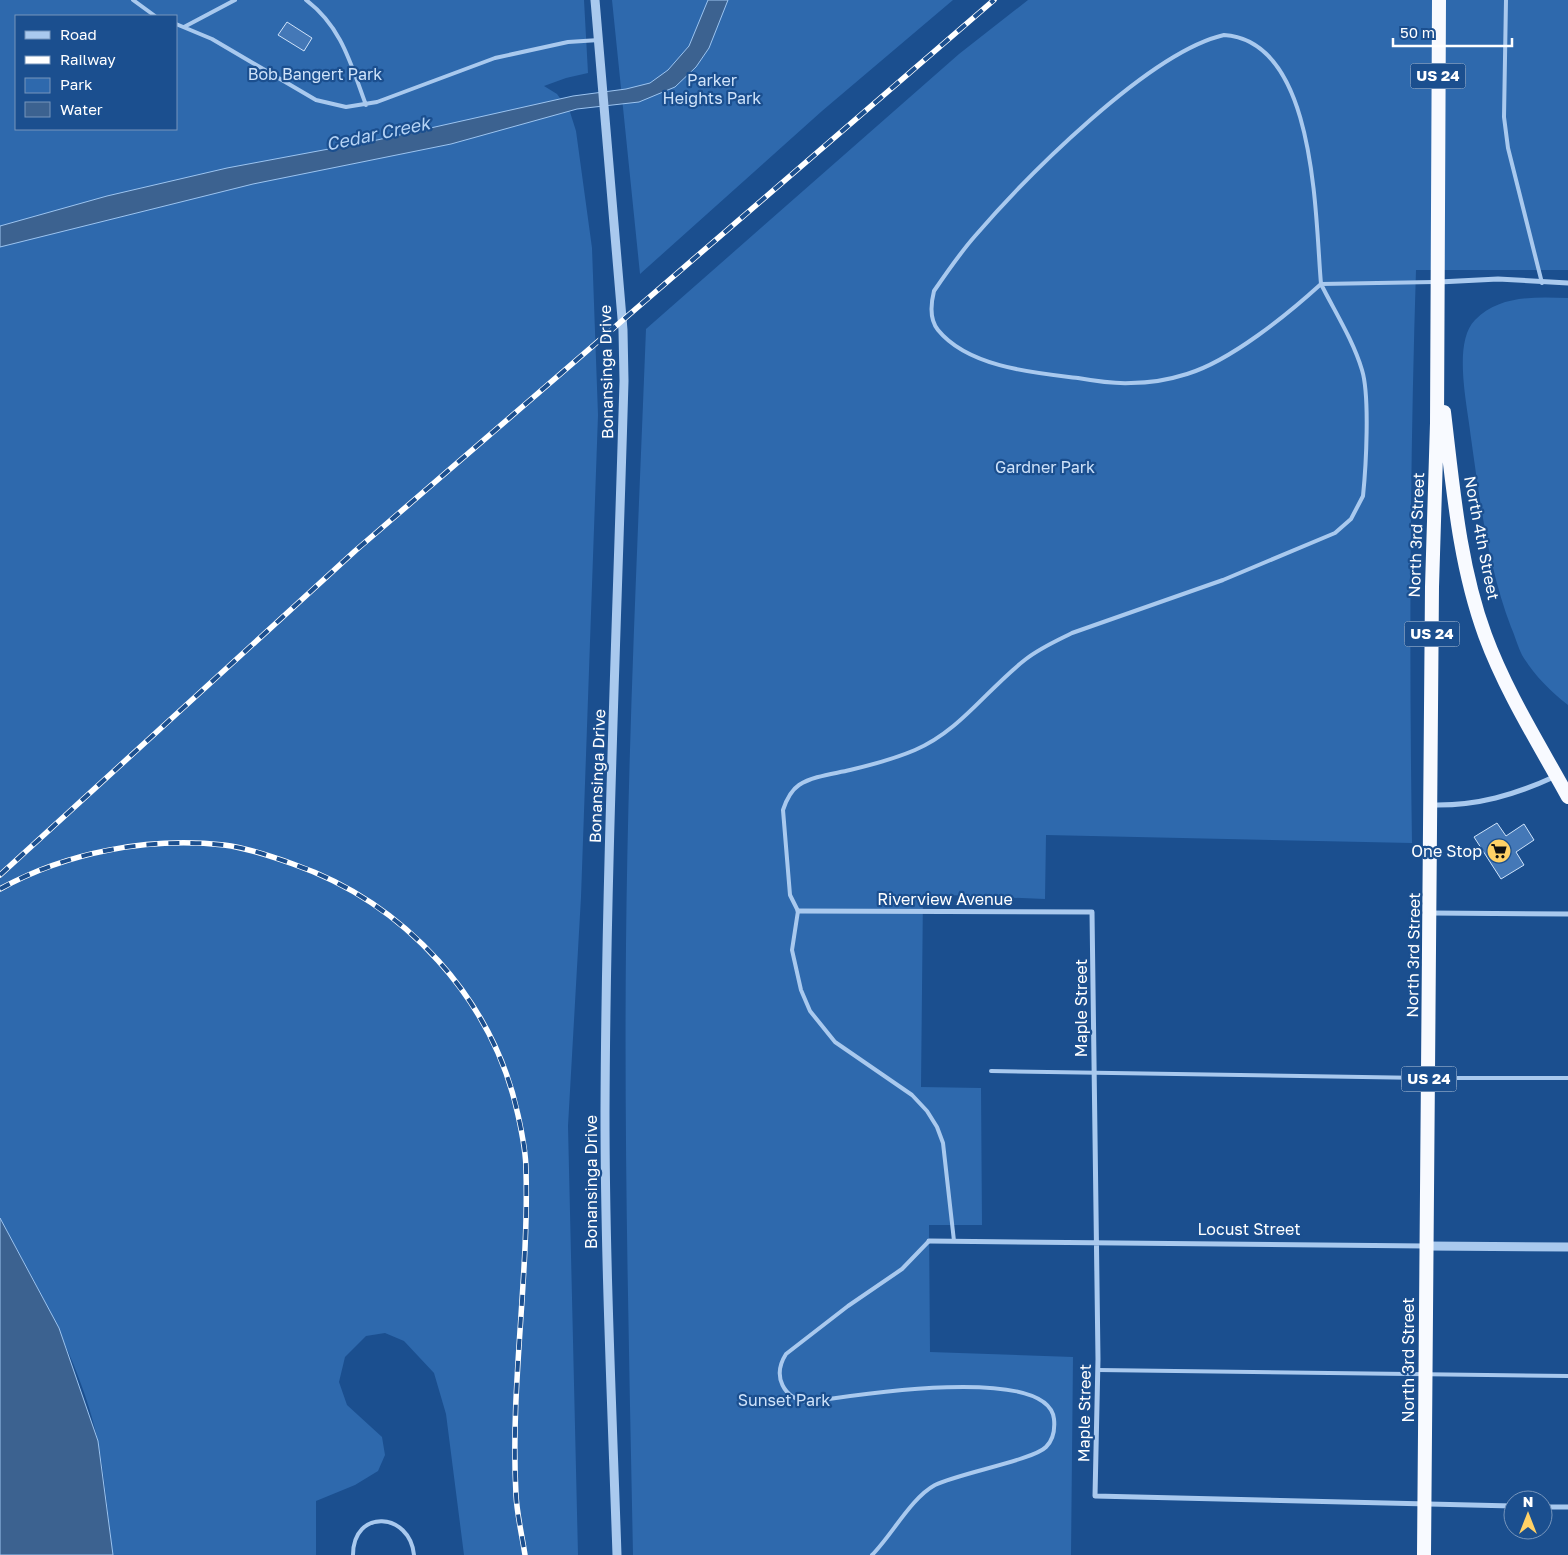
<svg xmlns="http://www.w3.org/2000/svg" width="1568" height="1555" font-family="'Golos Text',sans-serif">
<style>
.green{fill:#2e69ad;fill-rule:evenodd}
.water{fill:#3c6290;stroke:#9cc4f0}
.building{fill:#4478b7;stroke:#cfe3fa}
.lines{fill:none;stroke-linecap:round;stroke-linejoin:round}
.service{stroke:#a9c9ee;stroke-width:4}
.minor{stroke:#a9c9ee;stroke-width:5}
.tertiary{stroke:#a9c9ee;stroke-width:9}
.trunk{stroke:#f8faff;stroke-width:14}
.rail-casing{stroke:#fff;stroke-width:5.5}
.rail{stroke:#1b4f8f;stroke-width:4;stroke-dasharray:11;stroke-linecap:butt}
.labels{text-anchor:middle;stroke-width:4.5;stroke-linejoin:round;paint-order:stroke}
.shield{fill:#1b4f8f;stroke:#bbcadd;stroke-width:1}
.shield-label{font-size:15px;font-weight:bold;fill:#fff}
.park-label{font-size:16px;fill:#cfe3fa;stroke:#1b4f8f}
.street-label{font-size:16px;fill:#fff;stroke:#1b4f8f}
.poi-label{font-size:16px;fill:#fff;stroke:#1b4f8f;text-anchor:end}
.water-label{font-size:18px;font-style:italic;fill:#b5d3f5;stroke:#1b4f8f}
</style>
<rect width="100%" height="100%" fill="#1b4f8f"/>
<!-- green -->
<path class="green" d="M0,0H584L588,73L566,78L544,86L557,94L570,112L576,131L592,248L598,415L581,897L568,1126L578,1555H464L446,1414L434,1373L404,1341L385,1333L366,1336L345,1357L339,1382L347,1405L382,1437L385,1455L378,1471L355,1485L316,1501V1555H113C108,1518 105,1478 98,1441C80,1361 39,1290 0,1218ZM16,16H176V129H16Z
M612,0H953L822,111L640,274Z
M1028,0H1568V270H1416C1410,461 1409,652 1412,843L1046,835L1045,899L923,894L921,1087L981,1088L982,1225H929L930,1352L1073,1357L1071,1555H633C629,1352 624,1148 626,945C628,739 638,534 646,329L959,54Z
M1568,298V705C1550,691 1534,675 1522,655C1518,647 1515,636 1511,627C1488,566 1480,502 1471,438C1468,408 1452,343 1475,320C1499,295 1536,297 1568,298Z"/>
<!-- water -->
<path class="water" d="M708,0H728L709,48L696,67L675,87L639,102L577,109L451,144L253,184L0,247V226L107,196L227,168L377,140L573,96L626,89L650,83L668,70L689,46Z
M0,1218L59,1328L98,1441L113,1555H0Z"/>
<!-- building -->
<path class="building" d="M287,22L312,38L304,51L278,35Z
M1497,823L1506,836L1524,824L1534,840L1516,852L1524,865L1501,879L1474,837Z"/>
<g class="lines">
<!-- service -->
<path class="service" d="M133,0L155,16
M306,0C342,27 351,65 366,105
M1506,0L1504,117L1508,148L1542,283
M176,24L212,39L316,100L346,107L377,102L495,58L568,42L599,40
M184,27L235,0
M1224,35C1317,41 1315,217 1321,284C1287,315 1230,361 1187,374C1168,380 1150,383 1131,383C1113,384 1095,381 1078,378C1034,373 968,367 938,330C929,319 931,303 934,291C947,272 960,253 975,236C1026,177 1149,52 1224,35Z
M991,1071L1424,1078
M1431,1078H1568
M954,1241L943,1143L937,1127L927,1111L912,1095L835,1042L810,1011L801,990L792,950L798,911L790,895L783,810C786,801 790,791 799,785C813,776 833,774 850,770C871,765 894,759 915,750C960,731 988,688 1026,659C1040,648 1056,641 1072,633L1223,580L1335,533L1351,519L1363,496C1366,467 1370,396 1362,370C1353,340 1335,312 1321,284L1434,282
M1098,1370L1568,1376
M353,1555C353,1508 410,1512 414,1555
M872,1555C892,1535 911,1498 935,1485C960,1473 1033,1460 1046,1447C1054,1439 1055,1429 1054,1419C1048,1363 847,1396 809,1402C783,1399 772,1376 786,1354L848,1306L902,1269L929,1241"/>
<!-- minor -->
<path class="minor" d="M1439,282L1498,279L1568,283
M1432,805C1477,806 1515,795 1556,776
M798,911L1092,912L1098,1359L1095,1496L1513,1506
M1431,913L1568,914
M929,1241L1425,1246
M1543,1507H1568"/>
<!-- tertiary -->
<path class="tertiary" d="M595,0L623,330L624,381C617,624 606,868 605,1112C605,1260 612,1408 617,1555
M1426,1246L1568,1247"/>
<!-- trunk -->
<path class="trunk" d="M1444,412C1453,487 1459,564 1485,635C1506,692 1539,744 1568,797
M1424,1555L1432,587L1437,423L1439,0"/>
<defs>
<path id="rail" d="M0,875L355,551L994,0
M0,889C67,852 148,837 224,845C247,848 271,856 293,864C405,903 493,999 518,1115C522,1133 526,1152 526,1170C529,1278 510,1387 516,1495C517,1515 522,1535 525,1555"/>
</defs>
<!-- rail casing -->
<use href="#rail" class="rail-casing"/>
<!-- rail -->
<use href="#rail" class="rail"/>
</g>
<!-- icons -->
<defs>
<symbol id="supermarket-disc" viewBox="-11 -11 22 22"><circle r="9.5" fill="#ffd166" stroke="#1b4f8f"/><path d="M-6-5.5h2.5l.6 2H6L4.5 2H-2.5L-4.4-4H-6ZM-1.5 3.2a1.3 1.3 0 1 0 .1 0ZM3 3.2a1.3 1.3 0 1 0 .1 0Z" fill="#111"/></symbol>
</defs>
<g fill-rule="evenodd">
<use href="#supermarket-disc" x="1485" y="837" width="28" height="28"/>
</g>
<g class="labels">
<!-- shield labels -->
<g class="shield">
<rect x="1410.5" y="63.5" width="55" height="25" rx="4"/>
<rect x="1404.5" y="621.5" width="55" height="25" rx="4"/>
<rect x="1401.5" y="1066.5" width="55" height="25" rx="4"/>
</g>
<g class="shield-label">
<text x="1438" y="81">US 24</text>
<text x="1432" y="639">US 24</text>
<text x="1429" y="1084">US 24</text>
</g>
<!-- park labels -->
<g class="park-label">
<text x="315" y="80">Bob Bangert Park</text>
<text x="712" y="86">Parker<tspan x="712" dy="18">Heights Park</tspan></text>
<text x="1045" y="473">Gardner Park</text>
<text x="784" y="1406">Sunset Park</text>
</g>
<!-- street labels -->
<g class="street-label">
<text transform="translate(606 372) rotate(-91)" y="6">Bonansinga Drive</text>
<text transform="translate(1416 535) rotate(-88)" y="6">North 3rd Street</text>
<text transform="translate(1482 538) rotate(79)" y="6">North 4th Street</text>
<text transform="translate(597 776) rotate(-88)" y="6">Bonansinga Drive</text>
<text x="945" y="905">Riverview Avenue</text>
<text transform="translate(1413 955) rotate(-89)" y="6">North 3rd Street</text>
<text transform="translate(1081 1008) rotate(-90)" y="6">Maple Street</text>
<text transform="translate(591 1182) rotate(-90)" y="6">Bonansinga Drive</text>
<text x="1249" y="1235">Locust Street</text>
<text transform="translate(1408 1360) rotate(-90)" y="6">North 3rd Street</text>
<text transform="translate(1084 1413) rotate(-89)" y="6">Maple Street</text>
</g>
<!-- poi labels -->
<g class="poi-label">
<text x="1482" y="857">One Stop</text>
</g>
<!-- water labels -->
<g class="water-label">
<text transform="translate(378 134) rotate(-12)" y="6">Cedar Creek</text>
</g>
</g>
<!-- legend -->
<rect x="15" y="15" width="162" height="115" fill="#1b4f8f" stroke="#7695bc"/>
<rect x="25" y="31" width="25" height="8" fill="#a9c9ee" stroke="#7695bc"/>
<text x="60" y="40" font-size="15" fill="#ffffff">Road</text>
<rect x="25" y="56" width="25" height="8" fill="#ffffff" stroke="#7695bc"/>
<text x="60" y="65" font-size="15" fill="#ffffff">Railway</text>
<rect x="25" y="78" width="25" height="15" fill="#2e69ad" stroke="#7695bc"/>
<text x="60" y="90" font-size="15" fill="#ffffff">Park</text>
<rect x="25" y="102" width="25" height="15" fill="#3c6290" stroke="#7695bc"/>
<text x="60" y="115" font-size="15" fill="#ffffff">Water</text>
<!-- north arrow -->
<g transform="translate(1528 1515)"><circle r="24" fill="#1b4f8f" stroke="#7695bc"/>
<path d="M0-4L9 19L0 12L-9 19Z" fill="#ffd166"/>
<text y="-8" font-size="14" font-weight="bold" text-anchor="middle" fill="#ffffff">N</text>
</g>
<!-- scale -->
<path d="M1393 38v8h119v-8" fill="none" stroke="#ffffff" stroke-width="2.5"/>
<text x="1400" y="38" font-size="15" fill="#ffffff" stroke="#1b4f8f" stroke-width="4" paint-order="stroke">50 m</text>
</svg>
